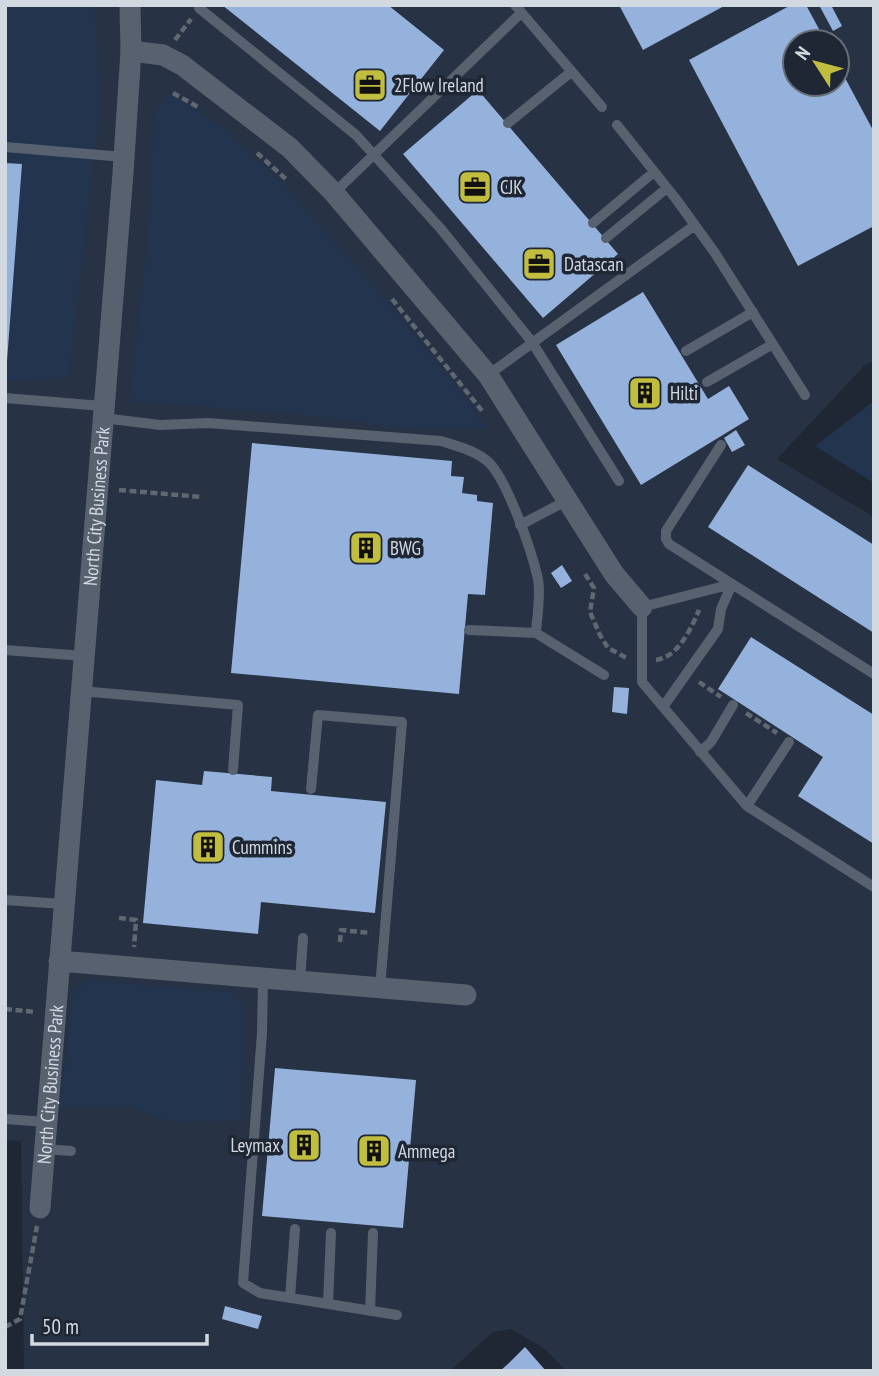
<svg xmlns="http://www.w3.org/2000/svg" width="879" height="1376" font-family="'PT Sans Narrow',sans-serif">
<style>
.built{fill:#273244;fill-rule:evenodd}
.green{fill:#22344e}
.building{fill:#95b2dc}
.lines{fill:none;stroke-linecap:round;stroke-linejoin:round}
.path{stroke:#5f6772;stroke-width:4.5;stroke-dasharray:7 3.5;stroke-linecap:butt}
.lane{stroke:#576170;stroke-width:10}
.street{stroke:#576170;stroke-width:21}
.labels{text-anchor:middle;stroke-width:7;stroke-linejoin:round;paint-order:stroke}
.poi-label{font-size:19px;fill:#d3d9e1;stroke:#1f2734;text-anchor:start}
.street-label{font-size:19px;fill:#d3d9e1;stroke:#1f2734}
</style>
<rect width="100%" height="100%" fill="#1f2734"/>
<!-- built -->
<path class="built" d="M5,5H874V361L866,364L777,459L874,517V1371H566L545,1349L511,1329L493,1332L450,1371H24L21,1141L5,1140ZM795,42H837V84H795Z"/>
<!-- green -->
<path class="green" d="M5,5H95L100,109L69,377L20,381L5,380Z
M168,93L221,125L295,196L371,282L450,378L488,429H411L281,413L129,401L147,243L154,113Z
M874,401V483L815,446Z
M87,980L234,992L244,1006L242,1120L172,1122L131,1107H60L73,991Z"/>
<!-- building -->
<path class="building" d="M222,5H388L444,50L380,131Z
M619,5H726L643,50Z
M791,5H806L826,42H795V84H837V63L874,132V226L798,266L689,60Z
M819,5H831L842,26L833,31Z
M478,90L618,254L543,318L403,154Z
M5,163L22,164L7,361H5Z
M643,292L708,399L729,386L749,419L641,485L556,345Z
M736,430L745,445L732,452L724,438Z
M252,443L452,461L451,476L464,477L462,493L477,495V501L493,503L485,595L468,594L459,694L231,673Z
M748,465L874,545V633L708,527Z
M562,565L572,581L561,588L551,573Z
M751,637L874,715V844L798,796L823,757L718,689Z
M614,687L629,688L627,714L612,712Z
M204,771L272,777L271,791L386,802L375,913L261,902L258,934L143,923L156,780L202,785Z
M275,1068L416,1080L403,1228L262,1216Z
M225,1306L262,1316L258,1329L222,1319Z
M525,1347L546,1371H500L509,1363Z"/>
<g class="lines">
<!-- path -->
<path class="path" d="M175,40L191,19
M173,93L198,107
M257,153L287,180
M392,299L483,412
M119,490L202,497
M585,574L594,588L590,612L600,635L608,648L627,658
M656,660C678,657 691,629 699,610
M699,682L721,697
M746,713L777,733
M119,918L136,920L134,947
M340,942L341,930L371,933
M5,1009L36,1012
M5,1327L20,1319L37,1226"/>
<!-- lane -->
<path class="lane" d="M515,5L602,107
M199,8L356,135L441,229L532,342L619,481
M508,123L571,72
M617,125L676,199L715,253L805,395
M5,147L124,157
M334,193L521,13
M593,223L654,172
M606,238L667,188
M686,351L753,312
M488,375L695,225
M707,382L773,344
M5,398L103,406
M103,418L160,425L208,423L441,441C457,446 473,450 486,460C506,475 532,552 538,579C541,595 537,616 536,633L604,675
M721,445L666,531V539L669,544L874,674
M520,525L568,500
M732,584L642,607V682L747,806L874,887
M469,630L536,633
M5,650L84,656
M81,691L238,705L233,770
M663,707L718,629L721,609L732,584
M700,752L711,742L733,705
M311,789L318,715L402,722L380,988
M747,806L789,742
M5,900L63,904
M263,979L262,1033L243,1283L260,1293L397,1315
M300,982L303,938
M5,1119L46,1122
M44,1149L71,1151
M290,1298L295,1229
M328,1304L331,1233
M370,1311L373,1233"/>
<!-- street -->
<g class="street">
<path d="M131,51L163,55L182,65L290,148L334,193L488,375L614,574L642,607"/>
<path d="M59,961L466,995"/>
<path id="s1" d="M40,1208L123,173L131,51L130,5"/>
</g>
</g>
<!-- icons -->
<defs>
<symbol id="office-square" viewBox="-11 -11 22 22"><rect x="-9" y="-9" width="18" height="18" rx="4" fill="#c1bd3f" stroke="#1f2734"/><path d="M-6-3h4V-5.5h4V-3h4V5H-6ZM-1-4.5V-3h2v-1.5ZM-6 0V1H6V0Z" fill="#111"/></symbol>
<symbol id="building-square" viewBox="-11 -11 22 22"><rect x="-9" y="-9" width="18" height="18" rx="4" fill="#c1bd3f" stroke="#1f2734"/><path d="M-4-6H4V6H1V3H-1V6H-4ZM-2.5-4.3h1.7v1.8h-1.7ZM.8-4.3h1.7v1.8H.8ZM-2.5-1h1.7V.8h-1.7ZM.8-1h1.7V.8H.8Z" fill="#111"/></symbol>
</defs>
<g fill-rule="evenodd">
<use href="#office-square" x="351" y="66" width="38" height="38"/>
<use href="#office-square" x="456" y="168" width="38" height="38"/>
<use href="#office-square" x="520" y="245" width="38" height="38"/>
<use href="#building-square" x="626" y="374" width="38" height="38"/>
<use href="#building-square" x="347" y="529" width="38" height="38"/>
<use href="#building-square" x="189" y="828" width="38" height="38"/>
<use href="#building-square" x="285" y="1126" width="38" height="38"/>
<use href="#building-square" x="355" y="1132" width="38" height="38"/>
</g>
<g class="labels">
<!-- poi labels -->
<g class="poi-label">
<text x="394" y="92">2Flow Ireland</text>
<text x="500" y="194">CJK</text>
<text x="564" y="271">Datascan</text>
<text x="670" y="400">Hilti</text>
<text x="390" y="555">BWG</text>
<text x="232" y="854">Cummins</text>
<text x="280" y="1152" text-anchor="end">Leymax</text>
<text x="398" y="1158">Ammega</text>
</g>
<!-- street labels -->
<g class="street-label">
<text dy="7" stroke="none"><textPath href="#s1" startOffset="704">North City Business Park</textPath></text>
<text dy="7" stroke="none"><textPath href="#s1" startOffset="124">North City Business Park</textPath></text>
</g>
</g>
<!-- border -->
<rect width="879" height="1376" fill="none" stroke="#d3d9e1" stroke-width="14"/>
<!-- north arrow -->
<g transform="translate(816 63) rotate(306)"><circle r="33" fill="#1f2734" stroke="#676e79" stroke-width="2"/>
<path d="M0-5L12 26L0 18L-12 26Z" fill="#c1bd3f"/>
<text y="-10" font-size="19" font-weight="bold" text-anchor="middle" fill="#d3d9e1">N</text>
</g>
<!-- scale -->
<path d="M32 1334v10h175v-10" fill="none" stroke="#d3d9e1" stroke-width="3.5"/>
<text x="42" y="1334" font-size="21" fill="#d3d9e1" stroke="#1f2734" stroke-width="5" paint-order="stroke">50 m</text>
</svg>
